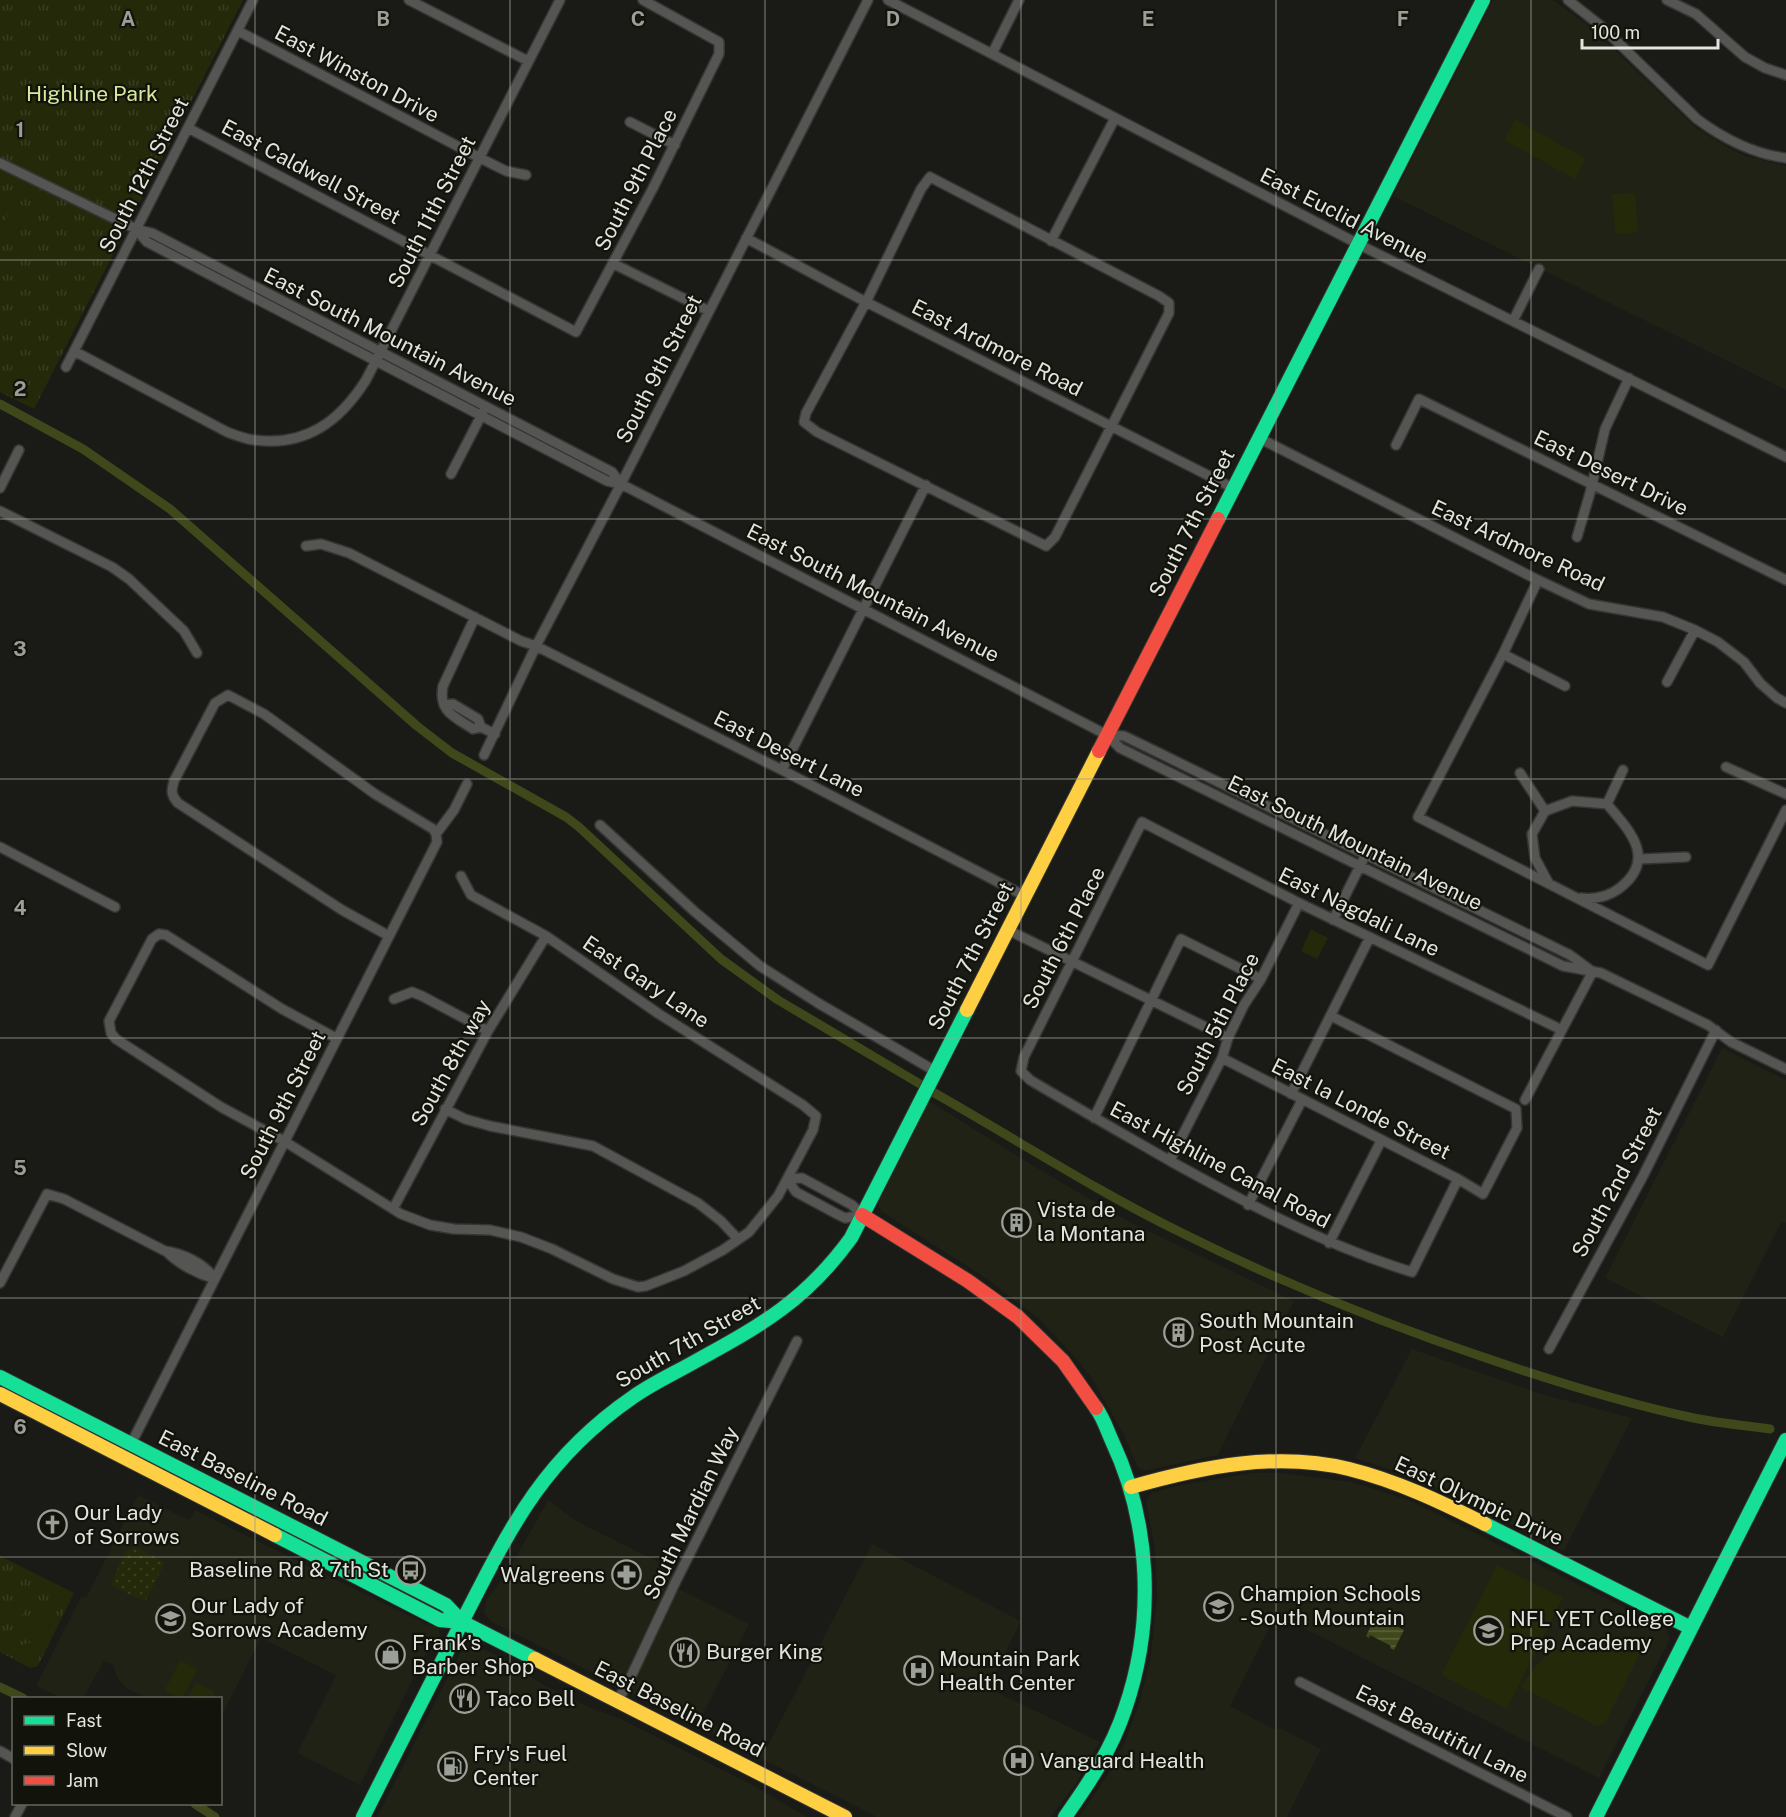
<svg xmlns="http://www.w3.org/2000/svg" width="1786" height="1817" font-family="'Public Sans',sans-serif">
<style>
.built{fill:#1f2215}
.grass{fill:url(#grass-dots)}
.park{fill:url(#park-tufts)}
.garden{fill:#24290a}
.water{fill:url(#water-rules)}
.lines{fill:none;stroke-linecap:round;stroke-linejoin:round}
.canal{stroke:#3f481b;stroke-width:9}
.street-casing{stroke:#353633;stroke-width:12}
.fast-casing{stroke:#353633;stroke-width:16}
.slow-casing{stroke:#353633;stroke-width:16}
.jam-casing{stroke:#353633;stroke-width:16}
.street{stroke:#555553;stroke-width:9}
.fast{stroke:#16e098;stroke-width:14}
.slow{stroke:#ffcf43;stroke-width:14}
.jam{stroke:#f24e42;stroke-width:14}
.grid{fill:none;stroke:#9c9e98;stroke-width:1.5;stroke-opacity:0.55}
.labels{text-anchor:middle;stroke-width:4.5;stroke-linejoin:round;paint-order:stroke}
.street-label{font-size:21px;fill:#e2e4de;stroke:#12140b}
.park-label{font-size:21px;fill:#d7e99b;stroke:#12140b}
.poi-label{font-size:21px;fill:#e2e4de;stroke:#12140b;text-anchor:start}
.grid-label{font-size:20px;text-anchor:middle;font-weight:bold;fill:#9c9e98;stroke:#12140b;stroke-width:4.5;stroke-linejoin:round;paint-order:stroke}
</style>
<defs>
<pattern id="grass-dots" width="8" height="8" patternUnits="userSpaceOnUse" patternTransform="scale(1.5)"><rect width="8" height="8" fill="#24290a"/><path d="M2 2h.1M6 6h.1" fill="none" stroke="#393e22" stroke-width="1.8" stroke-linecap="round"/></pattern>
<pattern id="park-tufts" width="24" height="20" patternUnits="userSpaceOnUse" patternTransform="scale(1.5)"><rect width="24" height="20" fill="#24290a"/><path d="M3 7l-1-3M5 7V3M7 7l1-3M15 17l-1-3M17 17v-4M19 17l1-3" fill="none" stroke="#393e22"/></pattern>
<pattern id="water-rules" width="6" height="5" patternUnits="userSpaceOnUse" patternTransform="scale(1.5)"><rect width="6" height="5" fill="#3f481b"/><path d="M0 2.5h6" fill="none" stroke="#5a623c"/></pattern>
</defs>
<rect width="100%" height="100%" fill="#1a1b16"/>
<!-- built -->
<path class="built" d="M1493,0H1552L1556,2L1593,29L1696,128L1724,145L1745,156L1786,166V390L1393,196Z
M1722,1048L1786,1080V1223L1782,1221L1723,1337L1605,1278Z
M929,1101L1042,1171L1126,1220L1294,1301L1218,1455L1144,1471L1140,1469L1137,1466L1123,1433L1091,1377L1073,1355L1040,1320L986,1278L882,1212L879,1207V1199Z
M1412,1349L1538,1393L1632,1418L1564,1551L1423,1481L1355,1458Z
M1251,1473H1282L1351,1482L1409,1500L1666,1628L1670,1639L1599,1778L1276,1614L1230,1706L1276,1730L1278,1727L1321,1749L1287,1817H1079L1107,1776L1124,1744L1139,1703L1150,1662L1157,1598L1155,1549L1146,1502L1151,1493L1181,1485Z
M138,1495L189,1520L195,1510L381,1602L431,1626H437L439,1629L440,1636L433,1639L360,1785L297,1753L336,1675L261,1638L221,1717L220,1698H147L126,1688L117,1677L113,1664L104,1661L83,1698H61L36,1686L81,1597L86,1598Z
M548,1500L578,1522L677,1571L671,1585L749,1624L701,1718L766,1749L872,1544L1021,1621L988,1688L1100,1742L1075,1785L1051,1817H877L490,1621L484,1612L487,1599L507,1573Z
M471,1645L477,1646L500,1657L544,1685L591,1708L621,1719L756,1787L807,1817H377L460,1653Z"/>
<!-- grass -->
<path class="grass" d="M134,1546L165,1562L145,1602L111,1585L124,1553Z"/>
<!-- park -->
<path class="park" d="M0,0H243L34,409L0,392Z
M0,1556L74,1593L38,1666L30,1668L0,1652Z
M196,1683L213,1691L216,1698H188Z"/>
<!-- garden -->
<path class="garden" d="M1515,119L1586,159L1575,179L1504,140Z
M0,190L12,196L0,220Z
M1635,193L1638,232L1615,234L1612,194Z
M14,202L29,209L15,236L1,228Z
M1311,929L1328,938L1317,959L1301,951Z
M1497,1565L1563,1598L1507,1709L1441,1675Z
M15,1604L26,1609L20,1617L13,1618L9,1615Z
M39,1619L51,1625L45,1636L40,1634L37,1628Z
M3,1632C10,1637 14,1643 9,1651L0,1646V1637Z
M1591,1636L1608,1637L1644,1645L1605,1723L1597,1726L1521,1687C1538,1657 1558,1645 1591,1636Z
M32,1642L45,1645L36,1664L31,1665L13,1656L22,1645Z
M180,1660L198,1669L182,1698L164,1691Z"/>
<!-- water -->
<path class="water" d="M1376,1616L1404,1630L1394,1650L1390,1648L1391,1646L1370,1635L1369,1638L1366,1636Z"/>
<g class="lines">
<!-- canal -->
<path class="canal" d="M0,404L83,449L170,509L417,726L452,753L566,817L579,827L721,959L778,1000L920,1084
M931,1091C1014,1138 1096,1191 1182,1233C1280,1282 1382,1323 1486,1358C1553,1381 1620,1402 1689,1417C1715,1423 1743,1425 1770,1429
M0,1687L23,1698
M195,1804L215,1817"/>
<defs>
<path id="street" d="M409,0L528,61
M888,0L1370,250L1786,457
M1568,0L1601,26L1697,119C1724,139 1753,154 1786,158
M1667,0L1696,14L1745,57L1765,68L1786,75
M238,31L480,158L506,171L526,175
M992,54L1019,0
M630,122L675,145
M188,128L576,332L653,188L719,54V42L643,0
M0,163L136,229L152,233L612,472L621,484
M930,177L1159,296L1169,303V313L1055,537L1046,546L817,432L804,422L806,413L866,302L921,189Z
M136,229L147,242L607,481L621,484L1107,735L1120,748L1563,966L1601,973L1708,1025L1731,1042L1786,1069
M746,238L866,302L1233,488
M1051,241L1115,118
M614,264L709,311
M1513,321L1539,269
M74,351L227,432C235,435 245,439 254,440C306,447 340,421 366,380L560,0
M66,367L253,0
M1259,438L1538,580L1589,604L1663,617L1695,630L1718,642L1744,662L1760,683L1777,698L1786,703
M1396,445L1419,399L1786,580
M451,474L483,412
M0,488L19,450
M0,511L112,567L129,579L184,631L197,653
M1577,537L1590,493L1605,429L1629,378
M306,546L321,544L349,553L521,641L536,646L782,770L1025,896
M1538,580L1503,654L1418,817L1708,965L1786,810
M475,617L443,686C438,712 455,717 473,729L481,727L495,734
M1503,654L1565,686
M1667,682L1695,630
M444,705L453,704L478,719L481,727
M1107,735L1124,736L1155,751L1570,955L1589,969
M484,755L536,646L621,484L868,0
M1726,767L1786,794
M782,770L926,485
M1520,773L1545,811
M1607,804L1623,770
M600,825L695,912L760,966L818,1003L935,1071
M0,847L115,907
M1640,859L1686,857
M1549,884L1535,858L1532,834L1545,811L1572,801L1607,804C1629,830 1657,858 1621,887C1610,896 1595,900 1581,898
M1333,920L1363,860
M1008,930L1228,1038
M389,936L342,910L178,803C171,795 171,791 174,781L215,703L228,695L264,714L375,794L433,829L436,834
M394,999L412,992L422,996L488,1031
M336,1038L282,1009L166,935L159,934L152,939L109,1021L111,1033L116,1039L221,1107L284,1141L401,1214L430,1225L454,1229L490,1230L521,1237L552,1249L613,1279L638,1287L646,1286L684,1271L723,1250L749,1232L778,1196L813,1130L816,1116L803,1105L659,1014L546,936L471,895L461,876
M1222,1058L1458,1179L1483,1194L1517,1128L1516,1109L1331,1016
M1291,1094L1370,937
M1525,1100L1593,971
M445,1109L465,1119L490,1126L593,1146L698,1203L721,1221L738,1239
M1094,1118L1181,939L1261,979
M1170,1160L1222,1058L1228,1038L1244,1005L1261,979L1299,903
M787,1179L796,1192L837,1214L845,1218L862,1215
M787,1179L802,1178L852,1205L862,1215
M1458,1179L1412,1272C1327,1246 1250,1205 1172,1162C1125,1135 1077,1108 1030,1080L1021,1071L1024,1057L1142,822L1299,903L1562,1030
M1248,1205L1302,1100
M393,1209L488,1031L546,936
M1329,1243L1381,1141
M166,1251C178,1264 198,1274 215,1279
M0,1283L47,1194L64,1199L165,1251C184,1254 204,1263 215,1279
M1549,1349L1643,1176L1716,1030
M131,1444L437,842L436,834L454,810L467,784
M1300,1682L1567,1817
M617,1701L627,1685L676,1581L797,1341
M0,1751L14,1759
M15,1817L22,1804"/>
<path id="fast" d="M1218,519L1483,0
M0,1377L446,1605L462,1622L535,1659
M1485,1524L1691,1628
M275,1535L440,1620L462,1622
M462,1622C510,1528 543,1459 633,1397C653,1383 675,1373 696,1361C762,1325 806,1300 851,1238L967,1010
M363,1817L462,1622
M1065,1817C1089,1783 1112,1749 1125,1709C1155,1622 1151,1524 1112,1441C1107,1430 1103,1417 1096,1408
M1596,1817L1786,1440"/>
<path id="slow" d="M967,1010L1099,751
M0,1394L275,1535
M1131,1487C1201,1467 1277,1451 1349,1469C1397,1481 1441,1502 1485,1524
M535,1659L845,1817"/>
<path id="jam" d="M1099,751L1218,519
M862,1215L968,1281L1018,1317L1063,1361L1096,1408"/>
</defs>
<!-- street casing -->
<use href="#street" class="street-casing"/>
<!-- fast casing -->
<use href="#fast" class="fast-casing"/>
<!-- slow casing -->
<use href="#slow" class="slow-casing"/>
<!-- jam casing -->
<use href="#jam" class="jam-casing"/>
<!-- street -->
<use href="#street" class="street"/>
<!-- fast -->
<use href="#fast" class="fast"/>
<!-- slow -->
<use href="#slow" class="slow"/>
<!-- jam -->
<use href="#jam" class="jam"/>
</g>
<!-- grid -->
<path class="grid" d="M255,0V1817M510,0V1817M765,0V1817M1021,0V1817M1276,0V1817M1531,0V1817M0,260H1786M0,519H1786M0,779H1786M0,1038H1786M0,1298H1786M0,1557H1786"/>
<!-- icons -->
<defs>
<symbol id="building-ring" viewBox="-11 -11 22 22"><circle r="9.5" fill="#12140b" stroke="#9c9e98" stroke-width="1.5"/><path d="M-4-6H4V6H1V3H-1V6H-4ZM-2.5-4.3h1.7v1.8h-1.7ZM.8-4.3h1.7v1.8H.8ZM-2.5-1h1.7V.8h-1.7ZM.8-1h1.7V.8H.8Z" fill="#9c9e98"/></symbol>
<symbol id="church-ring" viewBox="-11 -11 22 22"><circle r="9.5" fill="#12140b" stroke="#9c9e98" stroke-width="1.5"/><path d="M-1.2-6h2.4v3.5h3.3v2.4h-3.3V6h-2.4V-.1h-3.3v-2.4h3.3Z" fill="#9c9e98"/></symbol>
<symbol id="bus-ring" viewBox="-11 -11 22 22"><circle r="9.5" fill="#12140b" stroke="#9c9e98" stroke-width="1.5"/><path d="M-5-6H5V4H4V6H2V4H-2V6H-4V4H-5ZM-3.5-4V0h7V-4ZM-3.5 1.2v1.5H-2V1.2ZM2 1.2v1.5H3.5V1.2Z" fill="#9c9e98"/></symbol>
<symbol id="pharmacy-ring" viewBox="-11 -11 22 22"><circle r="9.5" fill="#12140b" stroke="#9c9e98" stroke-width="1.5"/><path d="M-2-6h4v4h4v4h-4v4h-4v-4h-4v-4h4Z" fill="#9c9e98"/></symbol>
<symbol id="school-ring" viewBox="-11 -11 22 22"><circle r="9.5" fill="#12140b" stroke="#9c9e98" stroke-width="1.5"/><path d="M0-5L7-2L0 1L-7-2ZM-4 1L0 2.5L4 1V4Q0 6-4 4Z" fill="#9c9e98"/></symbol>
<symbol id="restaurant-ring" viewBox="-11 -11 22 22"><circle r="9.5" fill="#12140b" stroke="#9c9e98" stroke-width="1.5"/><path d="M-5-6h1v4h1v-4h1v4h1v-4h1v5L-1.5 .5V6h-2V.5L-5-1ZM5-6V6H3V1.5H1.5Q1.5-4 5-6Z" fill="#9c9e98"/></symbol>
<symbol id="shop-ring" viewBox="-11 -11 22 22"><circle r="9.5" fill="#12140b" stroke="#9c9e98" stroke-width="1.5"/><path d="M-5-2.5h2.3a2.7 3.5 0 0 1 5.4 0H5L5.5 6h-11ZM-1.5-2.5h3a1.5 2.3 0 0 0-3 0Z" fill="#9c9e98"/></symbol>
<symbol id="hospital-ring" viewBox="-11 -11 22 22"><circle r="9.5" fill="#12140b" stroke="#9c9e98" stroke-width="1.5"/><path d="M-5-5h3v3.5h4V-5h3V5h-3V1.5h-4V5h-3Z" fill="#9c9e98"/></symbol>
<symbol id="fuel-ring" viewBox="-11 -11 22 22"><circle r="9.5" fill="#12140b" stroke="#9c9e98" stroke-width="1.5"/><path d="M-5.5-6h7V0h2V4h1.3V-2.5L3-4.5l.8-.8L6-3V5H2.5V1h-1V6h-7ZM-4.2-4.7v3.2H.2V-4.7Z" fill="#9c9e98"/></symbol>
</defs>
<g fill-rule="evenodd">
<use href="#building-ring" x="1000" y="1206" width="33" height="33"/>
<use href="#building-ring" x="1162" y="1316" width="33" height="33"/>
<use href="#church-ring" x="36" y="1508" width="33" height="33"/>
<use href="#bus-ring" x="394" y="1554" width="33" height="33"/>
<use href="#pharmacy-ring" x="610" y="1558" width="33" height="33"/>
<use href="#school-ring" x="1202" y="1590" width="33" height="33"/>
<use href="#school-ring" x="154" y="1602" width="33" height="33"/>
<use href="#school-ring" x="1472" y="1614" width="33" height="33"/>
<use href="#restaurant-ring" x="668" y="1636" width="33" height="33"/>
<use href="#shop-ring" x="374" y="1638" width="33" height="33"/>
<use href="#hospital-ring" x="902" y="1654" width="33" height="33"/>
<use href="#restaurant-ring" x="448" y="1682" width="33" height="33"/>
<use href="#hospital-ring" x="1002" y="1744" width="33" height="33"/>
<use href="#fuel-ring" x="436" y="1750" width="33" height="33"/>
</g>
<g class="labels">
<!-- street labels -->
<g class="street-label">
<text transform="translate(357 74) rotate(28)" y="7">East Winston Drive</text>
<text transform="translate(311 172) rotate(28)" y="7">East Caldwell Street</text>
<text transform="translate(144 175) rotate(-63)" y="7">South 12th Street</text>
<text transform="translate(636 180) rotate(-63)" y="7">South 9th Place</text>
<text transform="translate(432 212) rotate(-63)" y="7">South 11th Street</text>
<text transform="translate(1344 216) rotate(27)" y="7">East Euclid Avenue</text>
<text transform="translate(390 337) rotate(27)" y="7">East South Mountain Avenue</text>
<text transform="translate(997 348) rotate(27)" y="7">East Ardmore Road</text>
<text transform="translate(659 369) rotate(-63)" y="7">South 9th Street</text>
<text transform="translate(1611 473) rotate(26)" y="7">East Desert Drive</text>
<text transform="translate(1192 523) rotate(-63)" y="7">South 7th Street</text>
<text transform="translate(1518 546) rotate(25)" y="7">East Ardmore Road</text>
<text transform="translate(873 593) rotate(27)" y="7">East South Mountain Avenue</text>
<text transform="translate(789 754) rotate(27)" y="7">East Desert Lane</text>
<text transform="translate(1355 843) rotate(26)" y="7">East South Mountain Avenue</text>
<text transform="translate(1359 912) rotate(26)" y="7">East Nagdali Lane</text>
<text transform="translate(1064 938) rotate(-63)" y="7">South 6th Place</text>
<text transform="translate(971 956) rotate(-63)" y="7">South 7th Street</text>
<text transform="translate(646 982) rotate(34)" y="7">East Gary Lane</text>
<text transform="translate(1218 1024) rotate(-63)" y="7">South 5th Place</text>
<text transform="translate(451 1063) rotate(-61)" y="7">South 8th way</text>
<text transform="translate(283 1105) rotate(-63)" y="7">South 9th Street</text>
<text transform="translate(1361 1109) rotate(27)" y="7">East la Londe Street</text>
<text transform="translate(1220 1165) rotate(28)" y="7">East Highline Canal Road</text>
<text transform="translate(1617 1182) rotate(-62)" y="7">South 2nd Street</text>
<text transform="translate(688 1342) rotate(-30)" y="7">South 7th Street</text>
<text transform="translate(243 1478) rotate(27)" y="7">East Baseline Road</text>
<text transform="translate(1479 1501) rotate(25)" y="7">East Olympic Drive</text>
<text transform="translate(691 1513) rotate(-64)" y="7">South Mardian Way</text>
<text transform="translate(679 1709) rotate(27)" y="7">East Baseline Road</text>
<text transform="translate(1442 1734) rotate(27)" y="7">East Beautiful Lane</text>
</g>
<!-- park labels -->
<g class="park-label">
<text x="92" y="101">Highline Park</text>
</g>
<!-- poi labels -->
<g class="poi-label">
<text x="1037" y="1217">Vista de<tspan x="1037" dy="24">la Montana</tspan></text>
<text x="1199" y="1328">South Mountain<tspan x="1199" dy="24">Post Acute</tspan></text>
<text x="74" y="1520">Our Lady<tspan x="74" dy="24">of Sorrows</tspan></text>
<text x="389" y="1577" text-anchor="end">Baseline Rd &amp; 7th St</text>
<text x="605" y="1582" text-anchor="end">Walgreens</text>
<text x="1240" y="1601">Champion Schools<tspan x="1240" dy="24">- South Mountain</tspan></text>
<text x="191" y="1613">Our Lady of<tspan x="191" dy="24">Sorrows Academy</tspan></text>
<text x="1510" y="1626">NFL YET College<tspan x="1510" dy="24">Prep Academy</tspan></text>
<text x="412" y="1650">Frank's<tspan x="412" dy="24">Barber Shop</tspan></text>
<text x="706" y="1659">Burger King</text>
<text x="939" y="1666">Mountain Park<tspan x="939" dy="24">Health Center</tspan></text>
<text x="486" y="1706">Taco Bell</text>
<text x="473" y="1761">Fry's Fuel<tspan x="473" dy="24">Center</tspan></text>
<text x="1040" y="1768">Vanguard Health</text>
</g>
</g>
<g class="grid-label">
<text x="128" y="26">A</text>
<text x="383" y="26">B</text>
<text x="638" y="26">C</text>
<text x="893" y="26">D</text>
<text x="1148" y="26">E</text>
<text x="1403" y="26">F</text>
<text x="20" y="137">1</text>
<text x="20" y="396">2</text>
<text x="20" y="656">3</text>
<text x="20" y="915">4</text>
<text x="20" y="1175">5</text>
<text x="20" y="1434">6</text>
</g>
<!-- legend -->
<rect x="12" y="1697" width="210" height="108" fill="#12140b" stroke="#65675f" stroke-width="1.5"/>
<rect x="24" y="1716" width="30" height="9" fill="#16e098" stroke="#65675f" stroke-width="1.5"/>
<text x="66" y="1727" font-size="18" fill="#e2e4de">Fast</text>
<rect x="24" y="1746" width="30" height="9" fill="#ffcf43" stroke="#65675f" stroke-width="1.5"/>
<text x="66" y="1757" font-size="18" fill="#e2e4de">Slow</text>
<rect x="24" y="1776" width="30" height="9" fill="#f24e42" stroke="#65675f" stroke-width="1.5"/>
<text x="66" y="1787" font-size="18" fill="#e2e4de">Jam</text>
<!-- scale -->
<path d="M1582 39v9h136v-9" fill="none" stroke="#e2e4de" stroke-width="3"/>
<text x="1591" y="39" font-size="18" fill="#e2e4de" stroke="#12140b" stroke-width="4.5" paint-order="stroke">100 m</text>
</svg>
